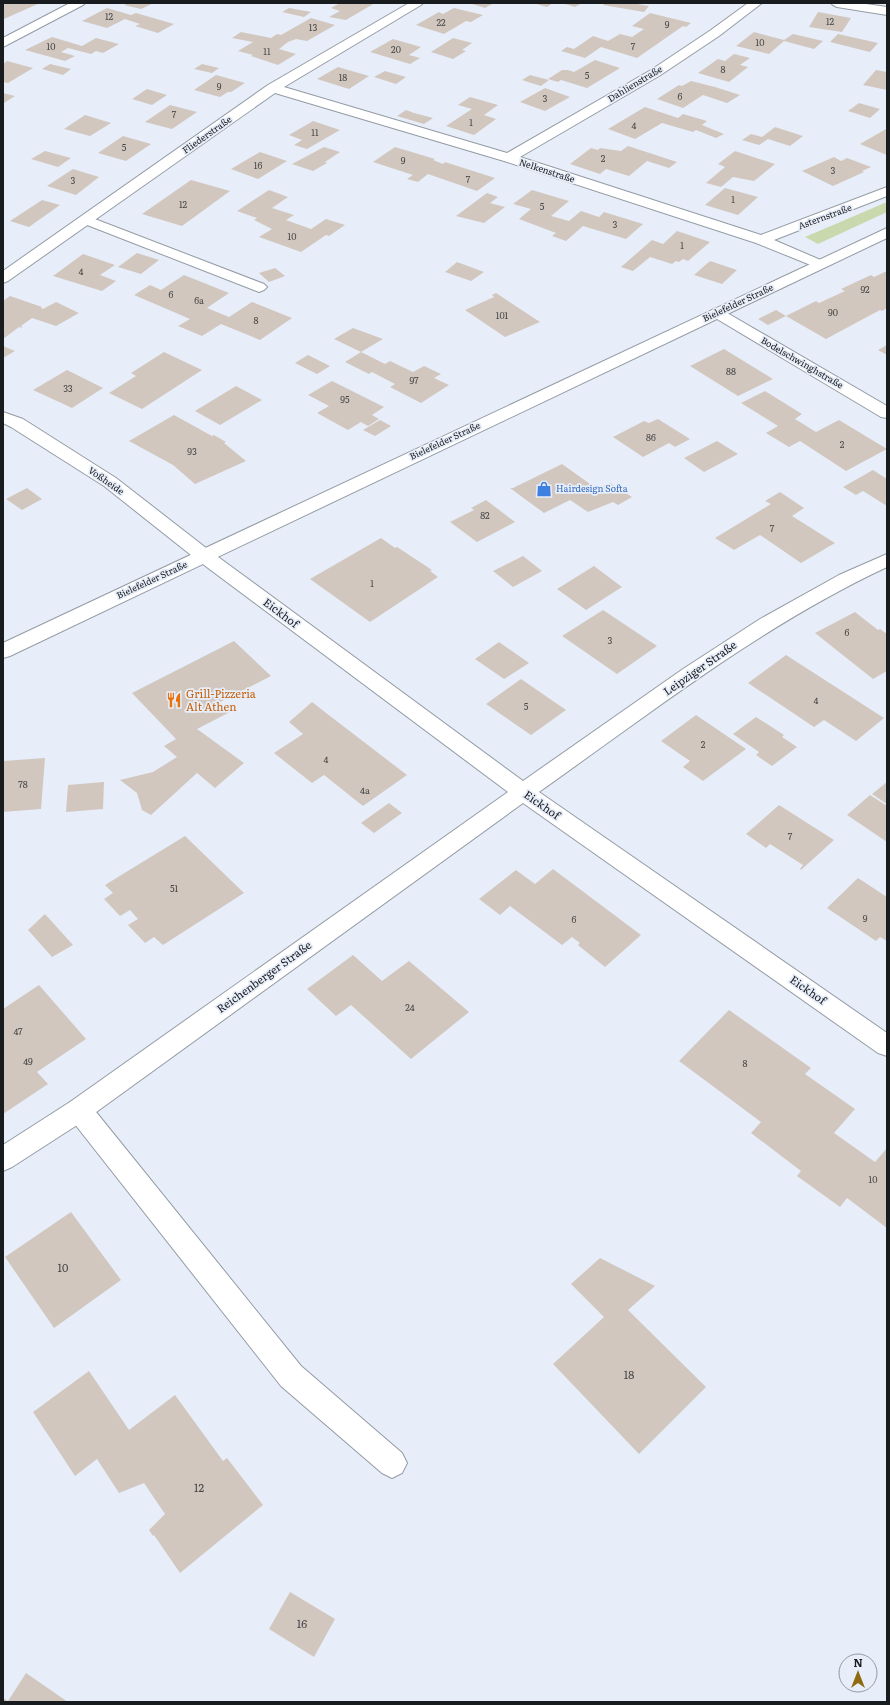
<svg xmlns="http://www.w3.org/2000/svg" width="890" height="1705" font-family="Literata,serif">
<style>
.green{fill:#cad8ae}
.building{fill:#d1c7bf}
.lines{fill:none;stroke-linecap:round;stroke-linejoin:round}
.lane-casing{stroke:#949ba4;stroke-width:2}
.street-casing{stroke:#949ba4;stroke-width:2}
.secondary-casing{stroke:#949ba4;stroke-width:2}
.lane{fill:#fff;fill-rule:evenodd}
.street{fill:#fff;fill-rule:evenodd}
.secondary{fill:#fff;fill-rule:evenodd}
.labels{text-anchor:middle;stroke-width:3.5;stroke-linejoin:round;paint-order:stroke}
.number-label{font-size:9px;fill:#474747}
.far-street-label{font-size:9px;fill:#191c1f;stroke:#e7eef9}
.far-shop-label{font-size:9px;fill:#366cbe;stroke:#e7eef9;text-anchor:start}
.street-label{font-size:11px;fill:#191c1f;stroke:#e7eef9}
.food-label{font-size:11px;fill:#c56008;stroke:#e7eef9;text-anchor:start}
.near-number-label{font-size:11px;fill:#474747}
</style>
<rect width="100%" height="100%" fill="#e7eef9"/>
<!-- green -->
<path class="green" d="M887,202V212L818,244L805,237Z"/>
<!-- building -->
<path class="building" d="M7,3H40L4,19L3,5Z
M129,3H154L141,9L124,5Z
M340,3H375L346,20L329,17L340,11L331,8Z
M469,3H494L485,8Z
M533,3H553L547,7Z
M562,3H582L575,7Z
M605,3H638L637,4L649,6L644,12L603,5Z
M107,8L131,15L136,13L174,24L158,33L135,26L140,24L125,19L107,28L82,21Z
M289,8L311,12L304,17L282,12Z
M454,8L483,15L471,22L466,21L444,34L416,25L439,12L443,14Z
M818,12L851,18L842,32L809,27Z
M650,13L691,23L686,27L683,26L637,58L601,47L585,58L561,51L567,47L574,49L593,36L608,41L620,34L632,37L644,29L632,26Z
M311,18L335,25L307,41L296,39L288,42L279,49L296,54L278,65L251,56L253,55L238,51L253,42L232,38L241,32L271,38L277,34L281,35Z
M754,32L784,40L793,34L823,41L814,49L784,41L769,54L736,46Z
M838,34L878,43L870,52L830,42Z
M52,37L82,46L96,38L119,44L103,53L96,51L91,54L68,48L61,52L75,56L65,61L25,50Z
M453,38L472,43L462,50L466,51L453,59L431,52Z
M393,39L421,47L409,55L420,58L410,64L370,52Z
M734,54L750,58L740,65L748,67L729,82L698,73L718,59L725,61Z
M595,60L620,68L587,88L561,80L558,82L548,79L562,70H568L574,72Z
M7,61L33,68L8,83L3,82V64Z
M50,64L71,69L63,75L42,69Z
M202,64L219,68L212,73L194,69Z
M338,67L369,76L349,89L317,79Z
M876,70L887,72V90L863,85Z
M385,71L406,77L396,84L374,77Z
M216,75L245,83L231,92H228L220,97L194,90Z
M530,75L549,80L541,86L522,80Z
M691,81L715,87L740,95L727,103L703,95L683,108L657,99L679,85L682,86Z
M545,88L570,97L545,111L520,102Z
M147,89L167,95L152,105L132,99Z
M3,93L15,96L4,103Z
M470,97L498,105L484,115L496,119L474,135L446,126L472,109L458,105Z
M859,103L880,109L870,118L848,111Z
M170,105L197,112L172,129L145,122Z
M645,107L678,118L683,114L707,121L702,125L724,134L716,138L696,130L693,132L662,123L635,139L608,129Z
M406,110L414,113L433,118L424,124L397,116Z
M85,115L111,123L90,136L64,129Z
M313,121L340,130L307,149L294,145L302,140L289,135Z
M775,127L803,136L790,146L768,139L759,145L742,140L751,134L762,137Z
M886,129L887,130V155L860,144Z
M123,136L151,144L126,161L98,153Z
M628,146L677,162L669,168L647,161L629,176L606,169L600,174L570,164L591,148L598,150L600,148L621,151Z
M324,147L340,152L325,162L327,163L313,171L292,164Z
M395,147L435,159L433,160L443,164L445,162L495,178L477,191L428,174L418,182L407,179L413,175L373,162Z
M45,151L71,158L58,167L31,159Z
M735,151L775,164L754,181L733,177L721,187L706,183L725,167L718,164Z
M260,152L287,161L258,179L231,169Z
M834,157L841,161L847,158L871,167L862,171L864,172L833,186L802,171Z
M73,169L99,177L76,195L47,186Z
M191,180L230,191L182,226L142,214Z
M725,188L758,197L738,215L705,205Z
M269,190L288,197L272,208L294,215L286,220L311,229L326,219L345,225L329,236L326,235L301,252L259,237L272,229L254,220L257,218L237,211Z
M532,190L569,201L551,216L569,221L581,211L599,217L604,212L643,224L626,239L583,226L566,241L552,236L556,233L519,219L531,209L513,204Z
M487,193L498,197L490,203L505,207L484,223L456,216Z
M42,200L60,205L29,227L10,221Z
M677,231L710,242L688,261L683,259L679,262L676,261L672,264L650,257L633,271L621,267L652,240L663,244Z
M137,253L159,260L141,274L118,267Z
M83,254L115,265L100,275L116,281L102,291L53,276Z
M710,261L737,270L722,284L694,275Z
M457,262L484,272L471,281L445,272Z
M275,268L285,276L269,282L259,273Z
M887,271V308L882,311L880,310L826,339L786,316L816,301L819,303L845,291L841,289L871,275L874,277Z
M184,275L229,293L207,308L229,317L252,302L292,318L260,340L221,324L202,336L178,326L190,319L134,295L150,285L161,290Z
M496,293L540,322L505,337L465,310L494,297L492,295Z
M10,296L42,307L41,308L43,309L56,302L79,313L56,326L32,318L21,326L23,328L19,327L3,339V301Z
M776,310L786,316L768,325L758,319Z
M353,328L383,339L361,352L385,364L390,361L413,372L424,366L441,374L434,378L449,385L421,403L390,387L395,384L372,372L369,374L345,362L361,352L334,339Z
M887,345V355L878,350Z
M3,346L15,351L3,358Z
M724,349L773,379L738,396L690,366Z
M164,352L202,370L142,409L109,393L136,376L131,373Z
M308,355L330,366L317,374L295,363Z
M67,370L103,388L72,408L33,390Z
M332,381L384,407L372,415L379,419L368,426L361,422L348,430L317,413L329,406L308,395Z
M236,386L262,400L220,425L195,411Z
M765,391L802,414L795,419L816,432L839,420L887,449L846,471L800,441L789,447L766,433L778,426L741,403Z
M174,415L212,436L214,435L226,442L224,443L246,461L195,484L173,465L129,441Z
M658,419L690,439L675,447L669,443L643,457L613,437L644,421L649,423Z
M380,420L391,426L375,436L363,430Z
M717,441L738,454L704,472L684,458Z
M562,464L597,489L610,483L632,497L618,505L613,502L588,512L570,500L544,513L510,488H513Z
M873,470L887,479V506L863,491L856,495L843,487Z
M27,488L42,499L22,510L6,499Z
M780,492L804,508L792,516L835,543L801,563L760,535L734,550L715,538L771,504L765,501Z
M486,500L515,522L477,542L450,522L474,510L471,508Z
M381,538L395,548L397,547L432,570L430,571L438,577L370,622L310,579Z
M523,556L542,571L513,587L493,571Z
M594,566L622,587L586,610L557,589Z
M603,610L657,646L617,674L562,636Z
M855,612L878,630L880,629L887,634V671L873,679L815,633Z
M234,641L271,676L220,702L230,712L197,729L244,763L215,788L197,773L151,815L142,810L137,793L120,780L153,772L177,757L164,746L176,739L132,693Z
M499,642L529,663L504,679L475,659Z
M786,655L884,718L856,741L824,720L814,727L748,683Z
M521,679L566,710L531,735L486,704Z
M312,702L330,716L407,775L363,806L324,775L312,783L274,753L303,734L289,722Z
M696,715L746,749L703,781L683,767L690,761L661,741Z
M756,717L784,735L782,737L797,747L772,766L756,755L759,752L733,734Z
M45,758L41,809L3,812V761Z
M104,782L103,809L66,812L68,785Z
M887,782V804L872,794Z
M870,795L887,806V842L847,815Z
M389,803L402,813L374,833L361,823Z
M779,805L834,840L801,870L800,869L803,865L770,844L766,848L746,834Z
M185,836L244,893L163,945L154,937L145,943L128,925L138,919L130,910L120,916L104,899L113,893L105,885Z
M553,869L641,935L605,967L578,945L580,943L572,937L562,945L510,906L500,915L479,899L516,870L535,884Z
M858,878L887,897V941L880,937L876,941L827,908Z
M45,914L73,945L52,957L28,930Z
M353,955L382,981L409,961L469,1012L411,1059L351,1005L336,1016L307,989Z
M39,985L86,1039L37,1072L48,1084L3,1114V1009Z
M729,1010L811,1068L805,1074L855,1109L834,1133L875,1162L887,1148V1228L847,1198L840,1207L797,1176L801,1171L751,1133L761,1122L679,1061Z
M71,1212L121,1280L54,1328L5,1257Z
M600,1258L655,1286L628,1310L706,1387L639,1454L553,1364L604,1317L571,1284Z
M89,1371L129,1430L175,1395L223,1461L227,1458L263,1505L180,1573L154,1535L153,1536L149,1530L165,1514L144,1483L119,1493L97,1459L75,1476L33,1412Z
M290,1592L335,1619L314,1657L269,1629Z
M26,1673L68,1702H3V1698L8,1701Z"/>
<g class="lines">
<defs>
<path id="lane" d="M87,216L264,284L267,287L264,290L259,292L254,290L82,223L80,220L82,217Z
M79,1099L88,1102L301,1366L402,1453L407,1463L402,1473L392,1478L382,1473L281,1386L70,1118L66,1110L70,1102Z"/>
<path id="street" d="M70,3H85L83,5L3,47V38Z
M409,3H423L421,5L284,87L507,153L651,70L711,30L748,3H762L719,36L659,76L520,157L761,235L887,187V196L774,240L823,261L825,264L823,267L818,268L756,243L504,161L275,93L8,281L3,283V271L268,85Z
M831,3H859L887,7V15L837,7L833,5Z
M717,308L722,310L887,406V418L881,417L712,316L709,313L712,310Z
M3,412L23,419L116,478L210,551L523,781L683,669L760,619L839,575L887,554V567C761,626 652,712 539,792L887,1033V1056L878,1053L523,803L88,1118L12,1167L3,1171V1145L70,1102L508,792L196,559L104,486L11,427L3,423Z"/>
<path id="secondary" d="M887,228V238L10,656L3,658V643Z"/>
</defs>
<!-- lane casing -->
<use href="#lane" class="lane-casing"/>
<!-- street casing -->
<use href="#street" class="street-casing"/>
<!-- secondary casing -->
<use href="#secondary" class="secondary-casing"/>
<!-- lane -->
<use href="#lane" class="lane"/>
<!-- street -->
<use href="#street" class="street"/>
<!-- secondary -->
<use href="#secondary" class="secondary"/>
</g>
<!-- icons -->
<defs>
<symbol id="shop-bare" viewBox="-9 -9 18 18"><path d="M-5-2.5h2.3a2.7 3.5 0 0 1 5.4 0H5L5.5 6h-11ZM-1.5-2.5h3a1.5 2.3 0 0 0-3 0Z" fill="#3f7fe0" stroke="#e7eef9" stroke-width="2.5" paint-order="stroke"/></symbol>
<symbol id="restaurant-bare" viewBox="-9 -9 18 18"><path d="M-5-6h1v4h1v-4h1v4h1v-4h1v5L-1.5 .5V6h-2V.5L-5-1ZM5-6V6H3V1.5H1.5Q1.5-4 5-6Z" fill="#e8710a" stroke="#e7eef9" stroke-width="2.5" paint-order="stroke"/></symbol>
</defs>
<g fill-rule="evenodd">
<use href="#shop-bare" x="533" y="478" width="22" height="22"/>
<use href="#restaurant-bare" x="163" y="689" width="22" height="22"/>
</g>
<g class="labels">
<!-- number labels -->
<g class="number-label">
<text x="109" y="20">12</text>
<text x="830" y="25">12</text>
<text x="441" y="26">22</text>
<text x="667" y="28">9</text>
<text x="313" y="31">13</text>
<text x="760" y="46">10</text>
<text x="51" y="50">10</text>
<text x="633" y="50">7</text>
<text x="396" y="53">20</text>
<text x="267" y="55">11</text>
<text x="723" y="73">8</text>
<text x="587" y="79">5</text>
<text x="343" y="81">18</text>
<text x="219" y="90">9</text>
<text x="680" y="100">6</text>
<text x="545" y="102">3</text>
<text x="174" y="118">7</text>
<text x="471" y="126">1</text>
<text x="634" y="129">4</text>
<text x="315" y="136">11</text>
<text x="124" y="151">5</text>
<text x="603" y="162">2</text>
<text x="403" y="164">9</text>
<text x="258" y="169">16</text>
<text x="833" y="174">3</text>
<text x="468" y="183">7</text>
<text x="73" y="184">3</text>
<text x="733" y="203">1</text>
<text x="183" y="208">12</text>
<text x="542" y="210">5</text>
<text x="615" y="228">3</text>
<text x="292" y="240">10</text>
<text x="682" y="249">1</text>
<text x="81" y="275">4</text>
<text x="865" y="293">92</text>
<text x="171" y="298">6</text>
<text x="199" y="304">6a</text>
<text x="833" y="316">90</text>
<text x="502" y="319">101</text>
<text x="256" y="324">8</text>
<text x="731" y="375">88</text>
<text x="414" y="384">97</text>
<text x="68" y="392">33</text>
<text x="345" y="403">95</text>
<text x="651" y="441">86</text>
<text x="842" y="448">2</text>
<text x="192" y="455">93</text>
<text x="485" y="519">82</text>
<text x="772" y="532">7</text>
<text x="372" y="587">1</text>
<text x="847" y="636">6</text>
<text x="610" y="644">3</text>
<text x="816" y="704">4</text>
<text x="526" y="710">5</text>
<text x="703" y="748">2</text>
<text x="326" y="763">4</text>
<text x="23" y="788">78</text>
<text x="365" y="794">4a</text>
<text x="790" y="840">7</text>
<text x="174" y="892">51</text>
<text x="865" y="922">9</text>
<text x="574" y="923">6</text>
<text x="410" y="1011">24</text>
<text x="18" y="1035">47</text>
<text x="28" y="1065">49</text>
<text x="745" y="1067">8</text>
<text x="873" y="1183">10</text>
</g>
<!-- far-street labels -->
<g class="far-street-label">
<text transform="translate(635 84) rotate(-31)" y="3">Dahlienstraße</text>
<text transform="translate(207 135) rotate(-35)" y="3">Fliederstraße</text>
<text transform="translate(547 171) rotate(18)" y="3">Nelkenstraße</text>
<text transform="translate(825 217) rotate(-20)" y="3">Asternstraße</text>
<text transform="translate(738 303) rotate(-25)" y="3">Bielefelder Straße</text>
<text transform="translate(802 363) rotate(30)" y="3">Bodelschwinghstraße</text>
<text transform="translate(445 441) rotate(-25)" y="3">Bielefelder Straße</text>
<text transform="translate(106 481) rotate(35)" y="3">Voßheide</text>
<text transform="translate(152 580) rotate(-25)" y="3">Bielefelder Straße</text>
</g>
<!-- far-shop labels -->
<g class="far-shop-label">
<text x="556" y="492">Hairdesign Softa</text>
</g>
<!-- street labels -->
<g class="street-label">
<text transform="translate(281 613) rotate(37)" y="4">Eickhof</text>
<text transform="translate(700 668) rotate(-35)" y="4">Leipziger Straße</text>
<text transform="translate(542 805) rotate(35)" y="4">Eickhof</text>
<text transform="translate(264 977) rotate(-36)" y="4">Reichenberger Straße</text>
<text transform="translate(808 990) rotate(35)" y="4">Eickhof</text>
</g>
<!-- food labels -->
<g class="food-label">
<text x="186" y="698">Grill-Pizzeria<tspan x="186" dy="13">Alt Athen</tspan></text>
</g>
<!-- near-number labels -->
<g class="near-number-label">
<text x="63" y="1272">10</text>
<text x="629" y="1379">18</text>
<text x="199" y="1492">12</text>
<text x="302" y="1628">16</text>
</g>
</g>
<!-- border -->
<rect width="890" height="1705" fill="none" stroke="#191c1f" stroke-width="8"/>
<!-- north arrow -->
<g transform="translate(858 1673)"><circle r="19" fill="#e7eef9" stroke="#959aa2"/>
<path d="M0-3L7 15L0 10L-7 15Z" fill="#8e6b0f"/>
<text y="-6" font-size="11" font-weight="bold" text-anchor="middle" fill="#191c1f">N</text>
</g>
</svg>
